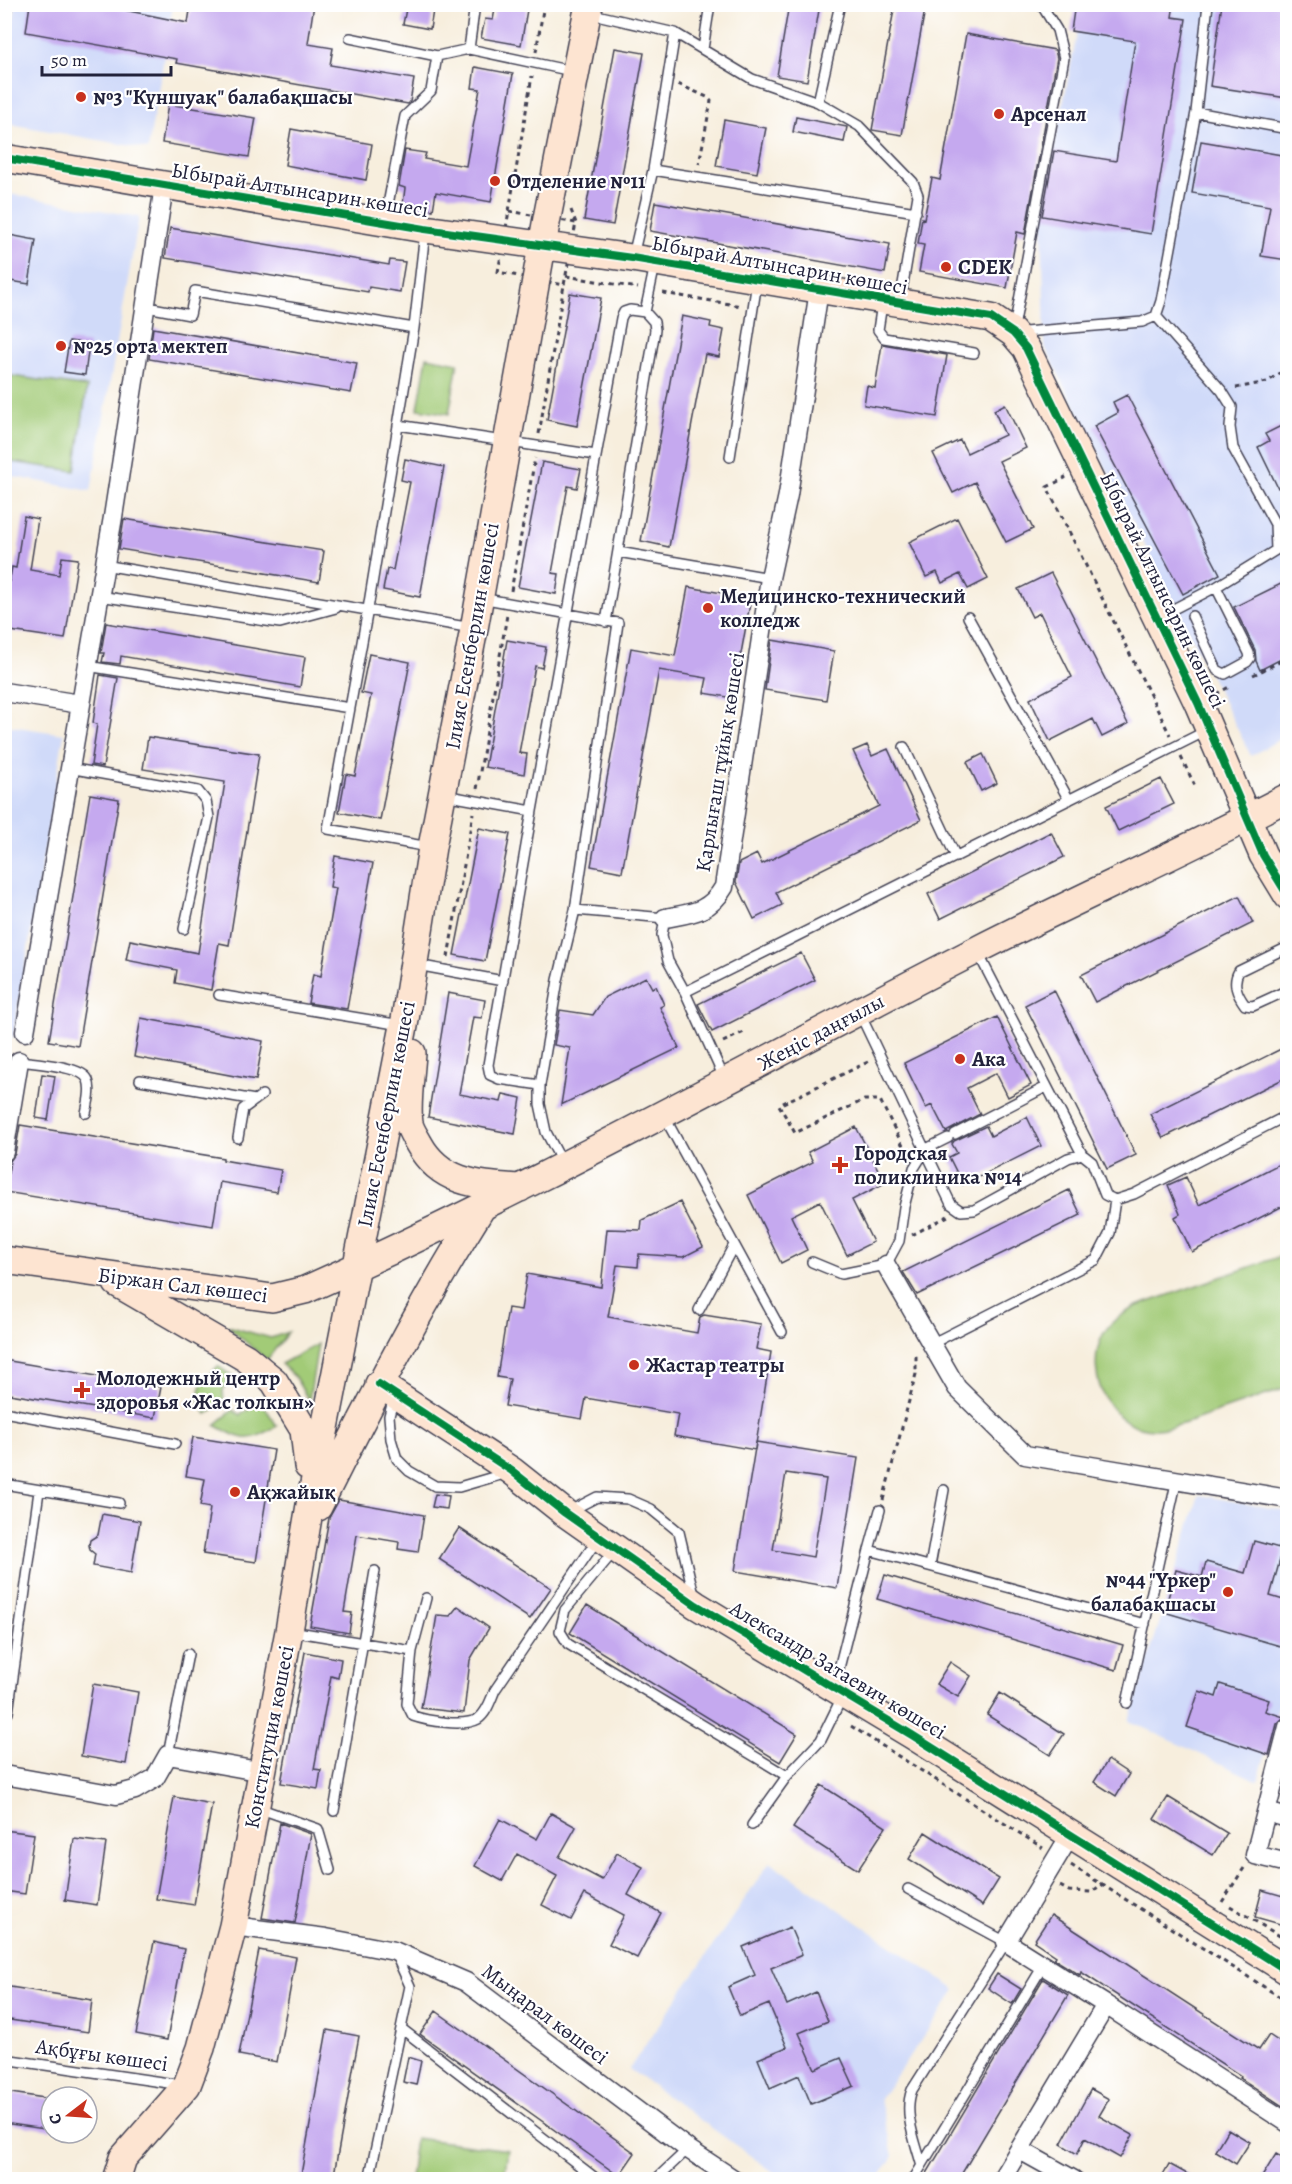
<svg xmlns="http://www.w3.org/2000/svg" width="1292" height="2184" font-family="Alegreya,serif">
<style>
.built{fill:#d0daf9}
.green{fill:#a2cb77;stroke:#627659;stroke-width:1.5}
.building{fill:#c5a9ef;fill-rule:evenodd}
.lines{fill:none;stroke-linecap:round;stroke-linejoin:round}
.lane-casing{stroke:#424153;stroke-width:12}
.street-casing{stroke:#424153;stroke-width:21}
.secondary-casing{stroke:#424153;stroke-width:30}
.path{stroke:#424153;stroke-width:3;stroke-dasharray:4.5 4.5;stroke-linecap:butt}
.lane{stroke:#fff;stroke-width:9}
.street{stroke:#fff;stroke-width:18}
.secondary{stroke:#fde4d1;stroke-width:27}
.cycleway-casing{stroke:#fff;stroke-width:11}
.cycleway{stroke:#00873e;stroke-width:8}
.poi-dot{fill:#c8321e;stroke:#fff;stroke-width:2}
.labels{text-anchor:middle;stroke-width:4.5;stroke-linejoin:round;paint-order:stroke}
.poi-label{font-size:21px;font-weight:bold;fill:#22223b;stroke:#fff;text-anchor:start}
.street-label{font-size:21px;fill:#22223b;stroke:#fff}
</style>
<rect width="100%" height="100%" fill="#fff"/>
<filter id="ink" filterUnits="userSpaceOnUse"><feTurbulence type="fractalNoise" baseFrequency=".0167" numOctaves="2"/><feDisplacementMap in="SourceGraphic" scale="12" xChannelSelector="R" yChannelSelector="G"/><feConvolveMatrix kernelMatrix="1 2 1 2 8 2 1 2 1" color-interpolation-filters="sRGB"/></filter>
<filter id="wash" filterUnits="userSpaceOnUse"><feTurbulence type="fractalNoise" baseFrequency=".008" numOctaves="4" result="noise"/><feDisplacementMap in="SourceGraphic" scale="24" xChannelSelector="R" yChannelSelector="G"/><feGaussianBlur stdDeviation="1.35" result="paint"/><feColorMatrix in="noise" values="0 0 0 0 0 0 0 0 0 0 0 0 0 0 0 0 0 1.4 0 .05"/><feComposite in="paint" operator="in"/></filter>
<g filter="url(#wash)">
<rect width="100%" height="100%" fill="#f7eedd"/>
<!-- built -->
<path class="built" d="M16,5H173L148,149L5,123V71Z
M1083,5H1287V735L1251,756L1045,347L1042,216L1052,158Z
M4,193L139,217L91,491L5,475Z
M4,725L64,734L13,1038L4,1036Z
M1199,1495L1287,1511V1674L1258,1781L1129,1721Z
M770,1862L956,1990L880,2099L893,2156L878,2179H783L629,2069Z"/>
<!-- green -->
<path class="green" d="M427,357L458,363L449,414L418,409Z
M5,375L87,387L75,471L5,461Z
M1287,1254V1388C1263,1396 1238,1405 1214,1413C1195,1420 1176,1428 1156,1429C1111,1430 1085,1378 1101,1339C1107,1323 1122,1314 1137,1306Z
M227,1326L271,1338L288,1332L267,1360Z
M318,1344L309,1401L295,1377L281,1364Z
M218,1366L232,1376L223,1390L224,1403L207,1414L199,1403L201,1384Z
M261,1401L277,1426C248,1443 245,1442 215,1425L233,1410L240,1415Z
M415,2138L508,2150L504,2179H410Z"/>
<g id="blocks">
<!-- building -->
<path class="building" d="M30,4H95L188,23L191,4H314L308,44L333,48L330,65L414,79L410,102L408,104L176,63L177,59L26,32Z
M407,4H434L430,29L403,24Z
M496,4H528L521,45L481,38L485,19L493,20Z
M789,4H820L807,81L777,76Z
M895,4H926L902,135L872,130Z
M1075,4H1174L1172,17L1186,19L1151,234L1042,216L1054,151L1116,161L1135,41L1071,31Z
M1222,4H1287V98L1210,86Z
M966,34L1055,50L1057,58L1025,234L1017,232L1007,288L919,272L924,245L918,244L922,218L924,219L932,178L940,180Z
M615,48L644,53L613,225L584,220Z
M475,67L513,74L491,202L436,192L433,210L403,204L405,188L399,186L405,150L426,153L424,159L466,166L480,89L472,88Z
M168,104L256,118L249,157L162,143Z
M796,117L847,127L844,142L793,132Z
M724,120L766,128L757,173L716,166Z
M291,129L372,144L366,180L285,165Z
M1201,141L1287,156V260L1261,256L1270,206L1192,193Z
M655,202L890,244L885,273L650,231Z
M170,228L389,265L390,260L405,262L400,292L369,287L368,292L165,258Z
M4,234L36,240L29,284L4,280Z
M570,293L601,298L577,426L547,420Z
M682,316L711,322L710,327L724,330L719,357L705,354L669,547L641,541Z
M153,328L357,363L351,393L149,359Z
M69,341L89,344L85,375L64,372Z
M882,344L947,355L937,417L864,405L867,386L875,388Z
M1127,395L1220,574L1183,594L1094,426L1118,413L1113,402Z
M1005,404L1026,448L999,461L1033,529L1006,542L975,482L953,493L933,453L960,440L967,453L1005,435L994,410Z
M1287,423V483L1278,488L1258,447L1269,441L1265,434Z
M405,459L444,467L420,597L383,590L387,569L393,570L410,482L401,480Z
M542,462L581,469L577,488L568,486L552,573L559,574L556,594L518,587Z
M24,516L38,519L30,570L59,575L62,557L78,559L65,639L4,630V611L12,567L16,568Z
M957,518L988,579L968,589L960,574L942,583L937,572L926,577L909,542Z
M124,519L324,551L319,582L119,549Z
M1051,573L1128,724L1102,737L1093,719L1050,741L1030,699L1072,677L1040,613L1032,617L1018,589Z
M1287,581V656L1260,670L1256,661L1255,650L1234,607Z
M688,587L751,598L733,698L704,693L707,678L659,670L622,872L591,866L631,648L675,656Z
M106,623L305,657L300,687L121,656L120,664L102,662L104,653H101Z
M507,640L546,647L542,668L535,666L519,753L527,754L524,774L485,767Z
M772,640L834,651L826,700L765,690Z
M369,654L410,662L380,820L339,812L346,774L355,776L371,695L361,693Z
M100,675L118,678L103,767L91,765L97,724L93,723Z
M148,737L259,754L229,945L219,943L211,990L175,983L177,970L126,960L130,940L198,953L225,782L143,769Z
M867,745L872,756L888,749L921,820L776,892L782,905L754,919L736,882L739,863L757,854L762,864L879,806L853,751Z
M983,754L997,783L981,791L967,762Z
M1161,779L1174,804L1118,831L1106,806Z
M90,794L119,799L78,1046L49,1041Z
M479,828L510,834L485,961L454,955Z
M1051,832L1064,857L940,919L928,894Z
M335,856L373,863L347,1009L308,1003L313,974L321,976L336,888L330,887Z
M1239,896L1253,923L1095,1002L1081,975Z
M801,953L815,980L712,1032L698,1004Z
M646,977L652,988L656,986L664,1005L660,1007L679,1048L561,1105L570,1048L554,1045L560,1010L593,1015L605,997Z
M1054,990L1136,1155L1107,1169L1025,1005Z
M448,993L485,1000L482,1018L473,1017L459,1094L501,1102L503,1094L521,1098L515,1134L428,1117Z
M997,1017L1031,1085L1008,1097L996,1073L967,1088L980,1114L946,1132L932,1105L926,1108L904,1063Z
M141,1018L263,1041L256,1080L134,1057Z
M1287,1046V1077L1163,1138L1150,1114Z
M42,1074L55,1076L48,1120L36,1118Z
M1027,1117L1041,1146L963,1185L949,1157L957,1153L952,1144L954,1141L986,1126L991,1136Z
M20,1125L223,1158V1160L281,1170L277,1192L220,1182L213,1226L5,1192L10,1161L15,1154Z
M856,1127L885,1183L852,1200L873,1242L847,1255L820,1201L791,1216L807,1250L781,1263L748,1195L813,1162L808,1152Z
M1287,1160V1204L1192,1252L1175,1217L1180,1214L1168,1185L1186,1177L1199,1205Z
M1069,1190L1081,1215L917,1295L903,1272Z
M680,1202L703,1247L683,1257L639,1254L638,1267L617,1265L608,1317L697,1333L700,1317L704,1315L761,1324L756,1349L771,1352L755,1450L674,1436L678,1414L586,1398L582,1419L505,1406L510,1379L497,1377L508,1308L521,1310L527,1274L601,1287L607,1229L641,1230L642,1220Z
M4,1360L161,1387L155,1418L4,1393Z
M193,1437L274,1450L256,1562L203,1554L210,1508L200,1506L205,1479L186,1476Z
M756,1442L858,1458L837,1588L735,1571ZM786,1473L826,1479L813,1557L773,1550Z
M435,1494L449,1496L447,1509L432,1507Z
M339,1500L424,1515L418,1552L398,1549L399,1542L357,1535L344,1612L352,1613L349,1633L310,1626L329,1518Z
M102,1514L140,1521L131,1573L93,1566L95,1554L90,1550L89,1545L90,1540L98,1535Z
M459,1528L551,1588L530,1619L439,1559Z
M1254,1541L1283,1549L1270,1596L1287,1601V1648L1164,1612L1176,1570L1202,1577L1206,1562L1245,1573Z
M885,1575L1123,1645L1116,1670L877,1599Z
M587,1605L797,1734L780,1762L570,1633Z
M458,1606L489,1628L470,1660L464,1713L421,1708L437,1615L450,1616Z
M305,1652L341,1659L338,1678L331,1676L314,1769L321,1770L318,1789L281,1783Z
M950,1662L971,1676L958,1697L936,1684Z
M93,1684L138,1692L126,1764L81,1756Z
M1220,1684L1269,1700L1265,1711L1284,1717L1277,1724L1269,1755L1187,1727L1199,1691L1216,1697Z
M1000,1693L1064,1734L1050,1755L987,1715Z
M1108,1760L1129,1774L1116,1796L1094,1782Z
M821,1785L886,1827L858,1870L793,1828Z
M174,1797L212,1804L194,1905L156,1899Z
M1168,1797L1227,1833L1213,1855L1154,1819Z
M551,1813L576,1827L559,1857L602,1880L617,1853L643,1867L628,1895L661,1913L637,1958L609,1944L624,1915L585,1894L571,1920L542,1905L557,1876L517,1854L502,1881L475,1866L500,1819L537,1839Z
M280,1823L311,1834L295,1923L262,1918Z
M4,1830L34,1834L25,1894L4,1891Z
M925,1832L999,1879L982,1906L909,1859Z
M74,1839L106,1843L97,1905L65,1900Z
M1262,1890L1287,1897V1926L1255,1917Z
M1051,1915L1259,2050L1269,2035L1287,2047V2109L1240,2078L1241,2076L1081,1972L1080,1975L1054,1959L1056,1956L1034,1941Z
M790,1927L802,1955L771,1968L787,2005L816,1992L828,2021L799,2033L815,2069L841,2058L854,2086L811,2104L799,2075L770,2088L758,2059L787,2047L769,2004L740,2016L728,1987L755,1975L743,1947Z
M154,1942L184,1949L167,2040L136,2034Z
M259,1950L296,1957L277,2062L239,2055Z
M997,1974L1021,1989L1012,2004L988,1988Z
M1043,1979L1068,1995L958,2180H923Z
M4,1986L92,2000L88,2032L4,2019Z
M436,2011L635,2153L619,2176L420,2034Z
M327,2030L359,2036L333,2180H300Z
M408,2057L421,2061L416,2085L403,2082Z
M1091,2089L1109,2099L1099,2116L1133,2135L1120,2158L1085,2138L1077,2154L1061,2144Z
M4,2092L51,2099V2130L4,2123Z
M1228,2129L1250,2142L1236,2164L1215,2151Z
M1276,2154L1287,2161V2180H1260Z
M1169,2164L1198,2180H1160Z"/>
</g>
</g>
<g filter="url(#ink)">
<use href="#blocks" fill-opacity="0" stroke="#424153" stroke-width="1.5"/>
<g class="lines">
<defs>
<path id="lane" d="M475,4L469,49L572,71
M840,4L818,102L859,126L913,182L918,195L900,302
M1041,4L1057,30L1064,58L1013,333L1142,322L1156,316L1161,301L1196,112L1208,4
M588,13L675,33L653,170L633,256
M4,17L8,4
M675,33L752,79L818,102
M350,38L437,56
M703,49L710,4
M1196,112L1288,129
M653,170L916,212
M385,220L405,116L431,91L437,56L469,49
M882,304L878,330L884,338L974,353
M147,307L190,315L195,291L414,328L425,232
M1156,316L1222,391L1232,407L1230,427L1233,448L1275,524L1276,550L1216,587L1158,617
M414,328L368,609L328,829L429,847
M398,425L596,455
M730,457L757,282
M618,552L770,578
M104,565L472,628
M99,596L280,623L336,608
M481,598L618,623L575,910L665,918L662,935L668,961L685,992L725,1080
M1192,616L1217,670L1225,674L1247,662L1250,658L1249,653L1216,587
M968,617L1069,800
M606,622L655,330L654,322L645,312
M87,666L350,708
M904,747L956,857
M69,768L198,791L206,801L209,817L184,929
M444,795L532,811L621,318L624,312L630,310L645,312L655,265
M532,811L488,1065L490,1075L499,1079L540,1085
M1288,947L1239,971C1232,983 1237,994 1245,1005L1253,1006L1288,990
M977,951L1082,1154
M417,965L503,981
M685,992L1208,730
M219,995L401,1025
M860,1014L951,1204L961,1211L974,1210L1068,1158L1082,1154L1092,1162L1105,1195L1115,1200L1134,1194L1288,1115
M19,1061C33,1063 83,1066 88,1080C92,1090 88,1103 86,1113
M140,1080L255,1100
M664,1116L782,1332
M955,1134L1046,1087
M238,1138L243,1109L262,1095
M563,1164L546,1132L540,1104V1085L558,980L575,910
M812,1262L841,1274L886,1265L899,1241L904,1207L914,1168L926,1149L948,1138
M699,1310L734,1245
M931,1344L1096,1260L1110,1233L1115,1200
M394,1397L389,1416L391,1439L397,1459L409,1471L435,1486L459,1487L507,1473
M4,1412L175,1444
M4,1484L119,1503
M568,1512L597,1497L628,1499L651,1509L679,1532L694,1595
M615,1550L565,1610L560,1631L568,1644L787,1776L752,1825
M869,1550L880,1510
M930,1566L944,1490
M291,1631L412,1651L426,1598
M412,1651L407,1704L413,1716C427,1721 464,1727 478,1719C487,1713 491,1699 495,1690L597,1540
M835,1684L869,1550L1145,1624
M1127,1703L1177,1479
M8,1713L39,1491
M168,1755L188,1654
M787,1776L821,1740L843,1695
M258,1808L318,1829L330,1870
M334,1811L375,1571
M908,1889L1006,1942L912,2090C903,2113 915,2140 921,2163
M402,2029L598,2180
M11,2060L182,2085
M369,2180L410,1986L395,1953
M655,2180L688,2149
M913,2180L1043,1966"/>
<path id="street" d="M4,692L80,704
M665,918C691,913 709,913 724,887L770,578L788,495L819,290
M25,1032L113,517L164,186
M4,1152L19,1061
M886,1265L957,1388L1025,1455L1288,1499
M1288,1727L1255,1855L1288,1863
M4,1775L116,1795L135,1790L155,1778L168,1755L263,1772
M1266,1812L1288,1818
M233,1926L326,1938L394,1951L466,1982L688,2149L735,2180
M1106,2005L1288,2123
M1020,2150L1074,2180
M1001,2180L1106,2005L1006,1942L1071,1834"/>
<path id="secondary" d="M4,158L425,229L632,258L991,318L1013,333L1026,348L1198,703L1263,855L1288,896
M412,1053C411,1072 406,1106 409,1123C410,1130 416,1138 419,1144C441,1184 479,1185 520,1188
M4,1260L272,1298L305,1290C534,1188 752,1065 975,951C1079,898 1185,851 1288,797
M117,1283L246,1358L274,1381L304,1430L308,1466
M379,1384L512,1471L565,1513L696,1605L912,1735L1288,1971
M318,1507C369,1405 421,1304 482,1207
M116,2180L123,2158L187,2085L201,2048L233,1926L289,1631L311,1499L404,1026L432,847L474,629L547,218L589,4"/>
</defs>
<!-- lane casing -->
<use href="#lane" class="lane-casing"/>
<!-- street casing -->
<use href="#street" class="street-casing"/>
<!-- secondary casing -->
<use href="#secondary" class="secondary-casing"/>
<!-- path -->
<path class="path" d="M536,52L544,4
M678,84L707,97L711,101L699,164
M571,210L576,223
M509,211L576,223L564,285L498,272Z
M509,211L532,76
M566,276L638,288
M663,293L742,306
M1236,388L1267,382L1288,368
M539,434L564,285
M1064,476L1065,478L1047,487L1170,735
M511,591L535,458
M1253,675L1288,658
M1216,694L1229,687
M1181,757L1195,786
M477,789L507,615
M448,957L473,813
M723,1042L746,1031
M868,1062L779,1105L795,1133L864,1100H880L908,1156
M912,1235L948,1216
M883,1500L916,1374V1355
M851,1726L1043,1848
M1071,1865L1288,2002
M1060,1886L1069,1891L1092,1892L1103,1883
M1222,1902L1244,1868
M1230,1906L1288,1941"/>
<!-- lane -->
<use href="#lane" class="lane"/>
<!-- street -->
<use href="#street" class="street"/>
<!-- secondary -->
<use href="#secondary" class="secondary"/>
<defs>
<path id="cycleway" d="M4,158L425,229L632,258L991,318L1013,333L1026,348L1198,703L1263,855L1288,896
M379,1384L512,1471L565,1513L696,1605L912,1735L1288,1971"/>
</defs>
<!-- cycleway casing -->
<use href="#cycleway" class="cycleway-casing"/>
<!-- cycleway -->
<use href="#cycleway" class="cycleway"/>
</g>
</g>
<!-- markers -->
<g class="poi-dot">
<circle cx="81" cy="97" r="6"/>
<circle cx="999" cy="114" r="6"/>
<circle cx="495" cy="181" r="6"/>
<circle cx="946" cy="267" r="6"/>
<circle cx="61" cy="346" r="6"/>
<circle cx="708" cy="608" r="6"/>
<circle cx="960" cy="1059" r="6"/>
<path d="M837 1156h6v6h6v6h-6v6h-6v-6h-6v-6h6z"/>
<circle cx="634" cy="1365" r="6"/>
<path d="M79 1381h6v6h6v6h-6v6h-6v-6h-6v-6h6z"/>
<circle cx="235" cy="1492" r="6"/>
<circle cx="1228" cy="1592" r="6"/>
</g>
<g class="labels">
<!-- poi labels -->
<g class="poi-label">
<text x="93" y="104">№3 "Күншуақ" балабақшасы</text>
<text x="1011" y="121">Арсенал</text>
<text x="507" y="188">Отделение №11</text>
<text x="958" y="274">CDEK</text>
<text x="73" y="353">№25 орта мектеп</text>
<text x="720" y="603">Медицинско-технический<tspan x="720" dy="24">колледж</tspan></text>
<text x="972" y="1066">Ака</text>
<text x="854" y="1160">Городская<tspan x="854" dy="24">поликлиника №14</tspan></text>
<text x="646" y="1372">Жастар театры</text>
<text x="96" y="1385">Молодежный центр<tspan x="96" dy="24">здоровья «Жас толкын»</tspan></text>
<text x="247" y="1499">Ақжайық</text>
<text x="1216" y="1587" text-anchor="end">№44 "Үркер"<tspan x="1216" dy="24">балабақшасы</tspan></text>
</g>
<!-- street labels -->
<g class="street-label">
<text transform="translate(300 190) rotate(9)" y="7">Ыбырай Алтынсарин көшесі</text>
<text transform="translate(780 265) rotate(10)" y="7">Ыбырай Алтынсарин көшесі</text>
<text transform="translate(1163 590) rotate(64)" y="7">Ыбырай Алтынсарин көшесі</text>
<text transform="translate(472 636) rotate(-80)" y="7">Ілияс Есенберлин көшесі</text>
<text transform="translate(720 762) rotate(-81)" y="7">Қарлығаш тұйық көшесі</text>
<text transform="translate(821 1032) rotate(-28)" y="7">Жеңіс даңғылы</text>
<text transform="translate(386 1114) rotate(-79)" y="7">Ілияс Есенберлин көшесі</text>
<text transform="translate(183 1285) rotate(7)" y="7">Біржан Сал көшесі</text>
<text transform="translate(838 1670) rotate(31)" y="7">Александр Затаевич көшесі</text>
<text transform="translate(269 1737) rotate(-79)" y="7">Конституция көшесі</text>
<text transform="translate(545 2014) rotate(37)" y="7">Мыңарал көшесі</text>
<text transform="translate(102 2055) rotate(8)" y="7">Ақбұғы көшесі</text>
</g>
</g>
<!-- margin -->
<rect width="1292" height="2184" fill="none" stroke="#fff" stroke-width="24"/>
<!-- north arrow -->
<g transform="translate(69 2115) rotate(253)"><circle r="28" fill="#ffffff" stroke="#a7a7b1" stroke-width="1.5"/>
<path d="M0-4.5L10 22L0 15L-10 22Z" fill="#c8321e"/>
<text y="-9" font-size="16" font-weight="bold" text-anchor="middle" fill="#22223b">С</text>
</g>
<!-- scale -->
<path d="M42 66v9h129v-9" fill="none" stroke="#22223b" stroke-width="3"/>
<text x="51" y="66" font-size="18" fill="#22223b" stroke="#ffffff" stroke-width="4.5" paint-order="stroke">50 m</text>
</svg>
